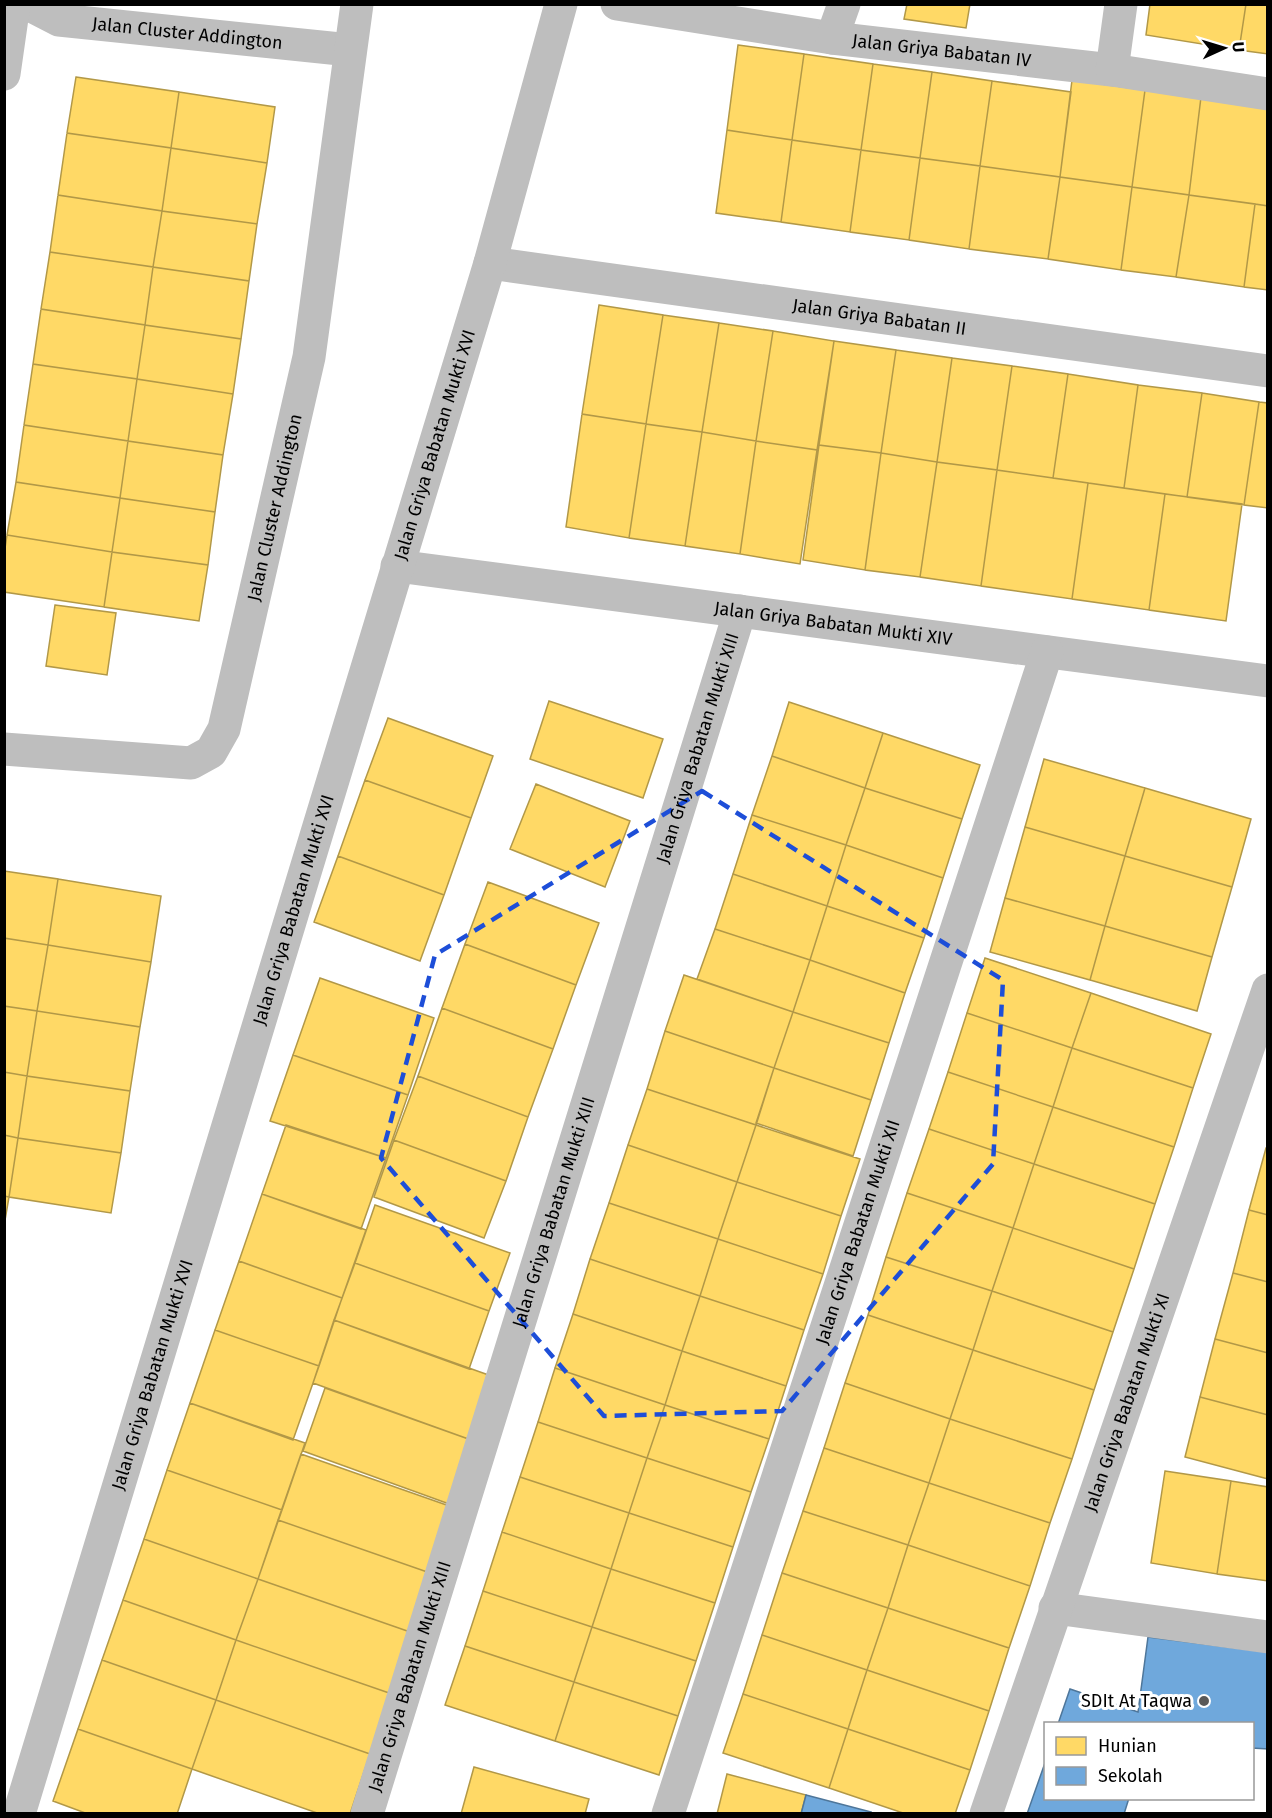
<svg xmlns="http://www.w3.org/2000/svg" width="1272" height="1818" font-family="'Fira Sans',sans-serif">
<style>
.homes{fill:#ffd966;stroke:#b29847;stroke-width:1.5}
.schools{fill:#6fa8dc;stroke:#4e769a;stroke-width:1.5}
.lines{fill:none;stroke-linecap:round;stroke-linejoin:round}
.street{stroke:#bebebe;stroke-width:33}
.marked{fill:none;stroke:#1d4ed8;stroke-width:4.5;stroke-dasharray:12 8;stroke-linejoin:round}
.poi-dot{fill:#595959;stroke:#fff;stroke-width:2}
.labels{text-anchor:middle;stroke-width:6;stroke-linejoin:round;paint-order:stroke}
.street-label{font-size:18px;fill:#000;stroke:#fff}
.poi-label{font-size:18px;fill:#000;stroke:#fff;text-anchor:end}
</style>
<rect width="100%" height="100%" fill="#fff"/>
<!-- homes -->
<path class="homes" d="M907,4H970L966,28L904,19Z
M1150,4H1246L1239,50L1146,35Z
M1246,4H1268V54L1239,50Z
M738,45L804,54L792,140L727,130Z
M804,54L873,64L861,150L792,140Z
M873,64L932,72L920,158L861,150Z
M932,72L992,81L980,166L920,158Z
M76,77L179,92L171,148L67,133Z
M1072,80L1145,90L1132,187L1060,177Z
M992,81L1071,92L1060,177L980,166Z
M1145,90L1201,97L1189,195L1132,187Z
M179,92L275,107L267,163L171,148Z
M1201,97L1268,107V206L1189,195Z
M727,130L792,140L781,222L716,213Z
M67,133L171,148L162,211L58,195Z
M792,140L861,150L850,232L781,222Z
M171,148L267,163L257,224L162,211Z
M861,150L920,158L909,240L850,232Z
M920,158L980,166L969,249L909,240Z
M980,166L1060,177L1048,259L969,249Z
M1060,177L1132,187L1121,270L1048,259Z
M1132,187L1189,195L1176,277L1121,270Z
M58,195L162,211L153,267L50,252Z
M1189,195L1255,204L1244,287L1176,277Z
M1255,204L1268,206V290L1244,287Z
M162,211L257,224L249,281L153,267Z
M50,252L153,267L145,325L41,309Z
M153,267L249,281L241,339L145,325Z
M599,305L663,315L646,424L582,414Z
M41,309L145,325L137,379L33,364Z
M663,315L719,323L702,432L646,424Z
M719,323L773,331L756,441L702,432Z
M145,325L241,339L233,394L137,379Z
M773,331L834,341L817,450L756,441Z
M834,341L896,350L881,453L819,445Z
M896,350L952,358L937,462L881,453Z
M952,358L1012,366L997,470L937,462Z
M33,364L137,379L128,441L24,425Z
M1012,366L1068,374L1053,478L997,470Z
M1068,374L1138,385L1124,488L1053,478Z
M137,379L233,394L223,455L128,441Z
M1138,385L1202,393L1187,497L1124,488Z
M1202,393L1259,402L1244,505L1187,497Z
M1259,402L1268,403V508L1244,505Z
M582,414L646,424L629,538L566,527Z
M646,424L702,432L685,546L629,538Z
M24,425L128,441L120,498L16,482Z
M702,432L756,441L740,554L685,546Z
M128,441L223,455L215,512L120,498Z
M756,441L817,450L800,564L740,554Z
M819,445L881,453L865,570L803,560Z
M881,453L937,462L920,577L865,570Z
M937,462L997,470L981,586L920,577Z
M997,470L1088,483L1072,599L981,586Z
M16,482L120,498L112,552L7,535Z
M1088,483L1165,494L1149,610L1072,599Z
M1165,494L1242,504L1226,621L1149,610Z
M120,498L215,512L208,565L112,552Z
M7,535L112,552L104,607L4,592V555Z
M112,552L208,565L199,621L104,607Z
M55,605L116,613L107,675L46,666Z
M549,701L663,739L643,798L530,759Z
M789,702L883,733L865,788L772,756Z
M388,718L493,756L471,818L365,780Z
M883,733L980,765L962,819L865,788Z
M772,756L865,788L846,845L752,815Z
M1044,759L1145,788L1125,856L1025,827Z
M365,780L471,818L444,895L338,856Z
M536,784L630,821L605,887L510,849Z
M865,788L962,819L943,878L846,845Z
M1145,788L1251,819L1232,887L1125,856Z
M752,815L846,845L827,906L733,874Z
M1025,827L1125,856L1105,926L1005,898Z
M846,845L943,878L924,938L827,906Z
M338,856L444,895L420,961L314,922Z
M1125,856L1232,887L1212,957L1105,926Z
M4,871L58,879L48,945L4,938Z
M733,874L827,906L810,960L715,929Z
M58,879L161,896L151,962L48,945Z
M488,882L599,923L576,985L465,944Z
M1005,898L1105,926L1090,980L990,952Z
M827,906L924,938L905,993L810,960Z
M1105,926L1212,957L1197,1011L1090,980Z
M715,929L810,960L793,1012L697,979Z
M4,938L48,945L37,1011L4,1006Z
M465,944L576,985L553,1049L442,1008Z
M48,945L151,962L140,1027L37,1011Z
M985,958L1091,993L1072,1048L967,1013Z
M810,960L905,993L889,1043L793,1012Z
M684,975L793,1012L774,1068L665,1031Z
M320,978L434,1018L408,1095L293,1055Z
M1091,993L1211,1034L1193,1088L1072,1048Z
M4,1006L37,1011L27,1076L4,1072Z
M442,1008L553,1049L528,1117L418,1076Z
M37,1011L140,1027L130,1091L27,1076Z
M793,1012L889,1043L871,1100L774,1068Z
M967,1013L1072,1048L1053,1107L948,1072Z
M665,1031L774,1068L756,1125L647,1089Z
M1072,1048L1193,1088L1174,1147L1053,1107Z
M293,1055L408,1095L386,1158L270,1121Z
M774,1068L871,1100L853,1156L756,1123Z
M4,1072L27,1076L18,1138L4,1135Z
M948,1072L1053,1107L1034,1164L929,1129Z
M27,1076L130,1091L121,1153L18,1138Z
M418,1076L528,1117L506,1181L394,1140Z
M647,1089L756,1125L737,1182L628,1145Z
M1053,1107L1174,1147L1155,1204L1034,1164Z
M286,1125L386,1158L361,1229L262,1194Z
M756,1125L860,1159L841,1216L737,1182Z
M929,1129L1034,1164L1013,1228L907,1193Z
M4,1135L18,1138L9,1197L4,1196Z
M18,1138L121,1153L111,1213L9,1197Z
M394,1140L506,1181L484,1238L374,1197Z
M628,1145L737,1182L718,1239L609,1203Z
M1266,1148H1268V1215L1249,1210Z
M1034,1164L1155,1204L1134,1269L1013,1228Z
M737,1182L841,1216L823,1274L718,1239Z
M907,1193L1013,1228L992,1291L886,1257Z
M262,1194L366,1230L342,1298L239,1261Z
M4,1196L9,1197L4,1226Z
M609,1203L718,1239L700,1296L590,1259Z
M375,1205L510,1253L489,1311L355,1263Z
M1249,1210L1268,1215V1282L1233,1273Z
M1013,1228L1134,1269L1113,1332L992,1291Z
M718,1239L823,1274L804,1330L700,1296Z
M886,1257L992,1291L973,1350L868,1315Z
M590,1259L700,1296L682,1351L573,1314Z
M239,1261L342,1298L319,1366L215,1330Z
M355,1263L489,1311L469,1369L334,1320Z
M1233,1273L1268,1282V1353L1215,1339Z
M992,1291L1113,1332L1094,1390L973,1350Z
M700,1296L804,1330L786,1386L682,1351Z
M573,1314L682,1351L665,1405L555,1368Z
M868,1315L973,1350L950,1419L845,1383Z
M334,1320L497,1378L474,1441L313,1383Z
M215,1330L319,1366L293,1440L190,1403Z
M1215,1339L1268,1353V1415L1200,1397Z
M973,1350L1094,1390L1072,1459L950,1419Z
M682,1351L786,1386L769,1439L665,1405Z
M555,1368L665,1405L647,1458L538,1422Z
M845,1383L950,1419L929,1483L824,1448Z
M325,1388L474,1441L452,1505L303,1451Z
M1200,1397L1268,1415V1479L1185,1457Z
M190,1403L305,1443L282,1510L167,1470Z
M665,1405L769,1439L751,1492L647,1458Z
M950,1419L1072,1459L1050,1523L929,1483Z
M538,1422L647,1458L629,1513L520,1477Z
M824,1448L929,1483L908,1545L803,1511Z
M301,1454L455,1508L433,1574L278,1520Z
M647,1458L751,1492L733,1547L629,1513Z
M167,1470L282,1510L258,1579L144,1539Z
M1165,1471L1231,1481L1217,1574L1151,1563Z
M520,1477L629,1513L611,1569L502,1532Z
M1231,1481L1268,1487V1581L1217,1574Z
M929,1483L1050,1523L1030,1586L908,1545Z
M803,1511L908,1545L888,1608L782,1573Z
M629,1513L733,1547L715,1603L611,1569Z
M278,1520L433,1574L413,1633L258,1579Z
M502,1532L611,1569L592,1627L483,1591Z
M144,1539L258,1579L236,1640L123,1600Z
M908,1545L1030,1586L1009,1648L888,1608Z
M611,1569L715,1603L696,1661L592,1627Z
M782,1573L888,1608L867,1670L762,1635Z
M258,1579L413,1633L392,1694L236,1640Z
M483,1591L592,1627L574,1682L465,1646Z
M123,1600L236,1640L216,1700L102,1660Z
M888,1608L1009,1648L989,1711L867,1670Z
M592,1627L696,1661L678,1716L574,1682Z
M762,1635L867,1670L848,1729L743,1694Z
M236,1640L392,1694L370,1754L216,1700Z
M465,1646L574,1682L555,1741L445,1705Z
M102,1660L216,1700L192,1769L78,1729Z
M867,1670L989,1711L970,1770L848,1729Z
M574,1682L678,1716L659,1775L555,1741Z
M743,1694L848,1729L829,1788L723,1753Z
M216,1700L370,1754L350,1814H320L192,1769Z
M78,1729L192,1769L177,1814H88L53,1801Z
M848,1729L970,1770L955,1814H906L829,1788Z
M474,1767L589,1799L585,1814H461Z
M727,1774L806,1795L801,1814H717Z"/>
<!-- schools -->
<path class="schools" d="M1148,1637L1268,1652V1749L1252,1748V1724H1058L1070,1689L1138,1712Z
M1046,1760V1798H1129L1124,1814H1027Z
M806,1795L871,1812L870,1814H801Z"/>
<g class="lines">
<!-- street -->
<g class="street">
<path id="s1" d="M28,4L59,20L350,50"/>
<path id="s2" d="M617,4L832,38L1112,70L1268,94"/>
<path d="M832,38L844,4"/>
<path d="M1112,70L1121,4"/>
<path d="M4,74L14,4"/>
<path id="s3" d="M490,263L1268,371"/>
<path id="s4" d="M397,566L1268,681"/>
<path id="s5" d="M4,749L191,763L211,752L224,729L309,357L357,4"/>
<path d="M1055,1608L1268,1637"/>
<path id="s6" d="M19,1814L490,263L561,4"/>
<path id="s7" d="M367,1814L740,611"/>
<path id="s8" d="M668,1814L1047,652"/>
<path id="s9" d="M986,1814L1268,990"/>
</g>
</g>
<!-- marked area -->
<path class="marked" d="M702,791L1003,980L993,1164L782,1411L604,1416L381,1158L435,955Z"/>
<!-- markers -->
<circle class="poi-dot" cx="1204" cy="1701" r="6"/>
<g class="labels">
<!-- street labels -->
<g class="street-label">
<text dy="6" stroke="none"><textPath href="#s1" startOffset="164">Jalan Cluster Addington</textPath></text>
<text dy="6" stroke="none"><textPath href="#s2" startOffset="328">Jalan Griya Babatan IV</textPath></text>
<text dy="6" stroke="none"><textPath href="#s3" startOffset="393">Jalan Griya Babatan II</textPath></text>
<text dy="6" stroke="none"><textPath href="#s6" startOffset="1431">Jalan Griya Babatan Mukti XVI</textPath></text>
<text dy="6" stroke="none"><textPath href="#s5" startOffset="464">Jalan Cluster Addington</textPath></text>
<text dy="6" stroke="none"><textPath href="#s4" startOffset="440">Jalan Griya Babatan Mukti XIV</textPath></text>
<text dy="6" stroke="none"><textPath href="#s7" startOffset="1116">Jalan Griya Babatan Mukti XIII</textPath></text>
<text dy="6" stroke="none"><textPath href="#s6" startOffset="945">Jalan Griya Babatan Mukti XVI</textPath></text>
<text dy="6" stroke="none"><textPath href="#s7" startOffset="630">Jalan Griya Babatan Mukti XIII</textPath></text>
<text dy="6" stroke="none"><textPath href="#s8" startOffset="612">Jalan Griya Babatan Mukti XII</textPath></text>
<text dy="6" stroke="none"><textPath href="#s6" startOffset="459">Jalan Griya Babatan Mukti XVI</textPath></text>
<text dy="6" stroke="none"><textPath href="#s9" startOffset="435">Jalan Griya Babatan Mukti XI</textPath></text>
<text dy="6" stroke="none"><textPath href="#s7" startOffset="144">Jalan Griya Babatan Mukti XIII</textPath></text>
</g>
<!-- poi labels -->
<g class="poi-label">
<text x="1192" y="1707">SDIt At Taqwa</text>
</g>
</g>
<!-- border -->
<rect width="1272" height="1818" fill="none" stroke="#000000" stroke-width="12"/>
<!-- legend -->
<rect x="1044" y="1722" width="210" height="78" fill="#ffffff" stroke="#999999" stroke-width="1.5"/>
<rect x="1056" y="1737" width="30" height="18" fill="#ffd966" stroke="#999999" stroke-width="1.5"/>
<text x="1098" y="1752" font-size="18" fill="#000000">Hunian</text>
<rect x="1056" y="1767" width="30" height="18" fill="#6fa8dc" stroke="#999999" stroke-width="1.5"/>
<text x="1098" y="1782" font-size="18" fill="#000000">Sekolah</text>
<!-- north arrow -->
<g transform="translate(1224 48) rotate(86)" stroke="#ffffff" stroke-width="4.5" paint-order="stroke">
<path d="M0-4.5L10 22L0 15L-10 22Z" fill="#000000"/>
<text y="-9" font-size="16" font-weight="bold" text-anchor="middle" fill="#000000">U</text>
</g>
</svg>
